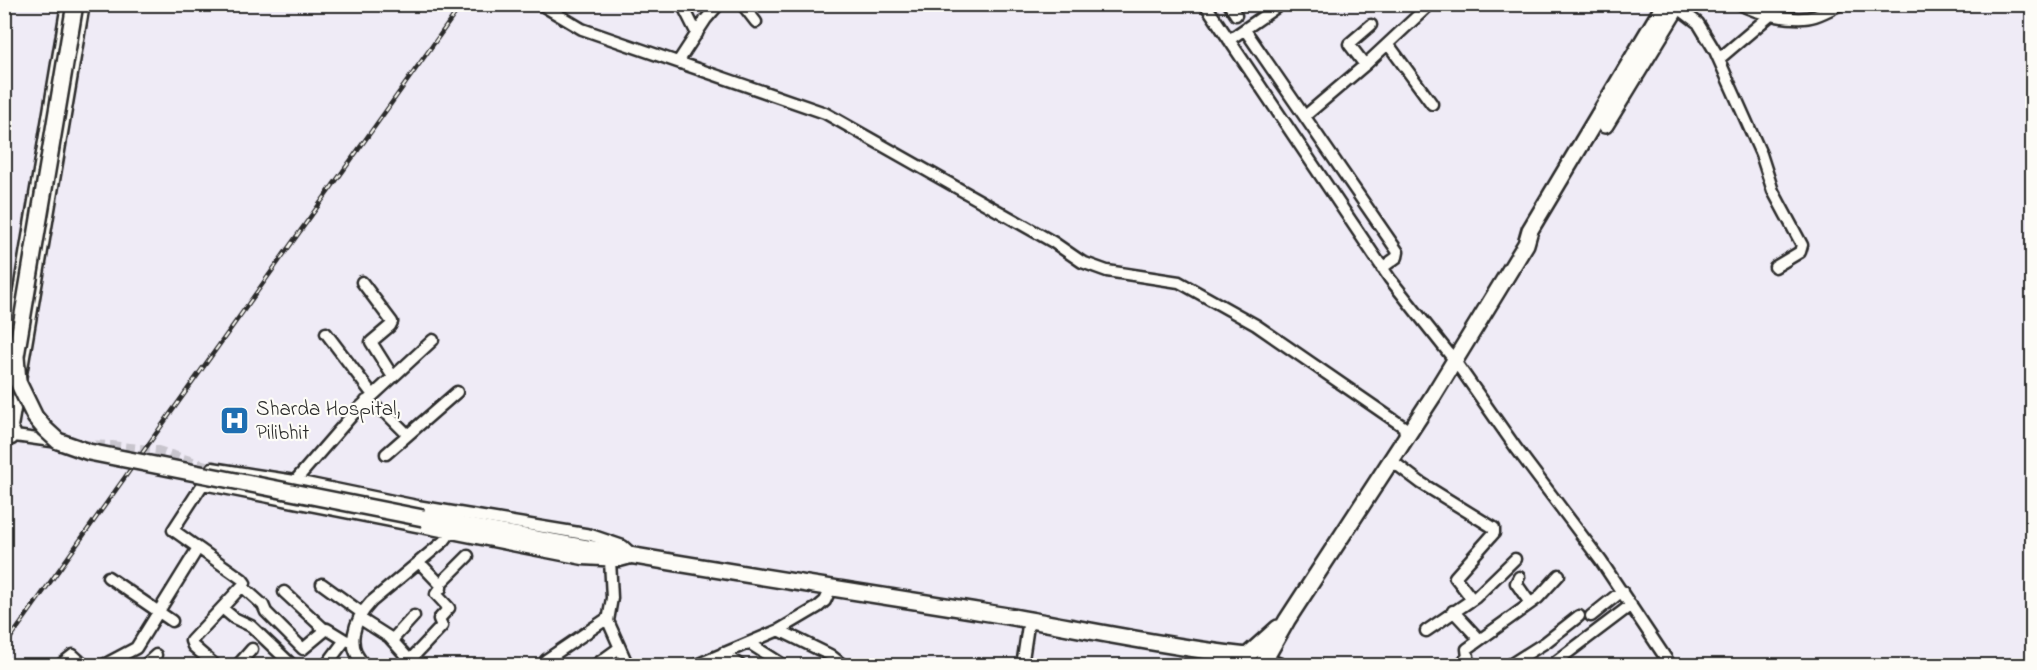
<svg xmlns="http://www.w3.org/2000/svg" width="2037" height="670" font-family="'Indie Flower',sans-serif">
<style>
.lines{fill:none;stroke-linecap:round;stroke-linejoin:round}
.minor-tunnel{stroke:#c8c5cd;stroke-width:10;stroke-dasharray:10 5;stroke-linecap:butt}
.minor-casing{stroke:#2b2b2b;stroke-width:15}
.highway-casing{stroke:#2b2b2b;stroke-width:20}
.minor{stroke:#fdfcf7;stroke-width:10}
.highway{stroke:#fdfcf7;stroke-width:15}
.rail-casing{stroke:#2b2b2b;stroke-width:4.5}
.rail{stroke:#fdfcf7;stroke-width:2;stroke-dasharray:7;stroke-linecap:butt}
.highway-bridge-casing{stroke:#2b2b2b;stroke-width:20;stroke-linecap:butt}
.highway-bridge{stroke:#fdfcf7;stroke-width:15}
.labels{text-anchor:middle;stroke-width:4.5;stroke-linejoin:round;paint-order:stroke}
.poi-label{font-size:21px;fill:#2b2b2b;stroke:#fdfcf7;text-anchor:start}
</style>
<rect width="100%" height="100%" fill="#efebf6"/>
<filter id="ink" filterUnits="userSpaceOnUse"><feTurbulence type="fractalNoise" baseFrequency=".0167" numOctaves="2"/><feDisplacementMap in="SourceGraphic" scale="12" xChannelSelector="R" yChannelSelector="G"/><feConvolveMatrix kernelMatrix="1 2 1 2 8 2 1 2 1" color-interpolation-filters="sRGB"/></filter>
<g filter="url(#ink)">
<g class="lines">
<!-- minor-tunnel -->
<path class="minor-tunnel" d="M80,445L112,446L158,451L212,468"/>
<defs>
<path id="minor" d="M540,4L582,29L825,113L1053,242L1082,262L1107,271L1179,282L1256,325L1404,427L1406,440
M682,4L697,34
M742,4L756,22
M1205,4L1390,279L1455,361L1516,448L1601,561L1671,666
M1229,4L1236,15
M1740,4C1756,14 1797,22 1815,16C1824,13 1833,8 1841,4
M1677,7L1698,23L1715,51L1761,154L1773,191L1802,245L1800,252L1775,267
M1245,30L1398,252L1397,257L1382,268
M1229,40L1281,4
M1388,44L1432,104
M1719,59L1772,14
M678,62L706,19L719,4
M1365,65L1349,44L1371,25
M1305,116L1365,65L1426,8
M362,282L392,322L390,326L371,342L393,377
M326,333L373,395
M366,401L388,415L408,435
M4,403L7,362L67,4
M4,427H12L15,433L12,439H4
M12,427L84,4
M15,436L59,442
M386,454L457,392
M1392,461L1421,483L1494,528V533L1455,577L1472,599
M212,468L301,482L417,506L591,535L623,546L633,555
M295,481L354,413L433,340
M610,560L612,598L608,621L628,666
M419,562L440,584L468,556
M108,577L172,621
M1519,577L1516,583L1530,603
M322,584L362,613
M243,587L263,605L266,612L303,649L327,629L345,640L353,642
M284,592L325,630
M222,608L234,618L251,626L293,666
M1453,611L1479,639
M1591,616L1622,591
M359,618L389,637L415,666
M779,630L830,655L844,666
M1426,631L1476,597L1515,559
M392,640L414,616
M749,643L785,666
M723,653L741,666
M410,660L442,626L439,619L449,608L436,594L441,588V583
M546,660L608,618
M1557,661L1631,605
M327,664L345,640
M59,666L73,655L85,666
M102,666L136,648L198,548
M144,666L156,655
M216,666L193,646L191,641L245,583L242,579L173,530L203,484L583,559L620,561L635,557
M237,666L252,649
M366,666C344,647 354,620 371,602L444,541L450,533
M594,666L619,648
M694,666L779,630L818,607L825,601L831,588
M1022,666L1029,619
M1458,666L1468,657L1467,649L1538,598L1559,575
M1508,666L1546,642L1579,616"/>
<path id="highway" d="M1605,125L1679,4
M423,518C609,554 796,582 983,612C1071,626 1158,646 1247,656
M1249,654L1278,628
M1265,659L1287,620L1433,396L1526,244L1530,230L1665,4
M1267,662L1279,666"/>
</defs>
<!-- minor casing -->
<use href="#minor" class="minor-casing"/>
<!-- highway casing -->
<use href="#highway" class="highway-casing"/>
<!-- minor -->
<use href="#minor" class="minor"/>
<!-- highway -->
<use href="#highway" class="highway"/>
<defs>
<path id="rail" d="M4,647L462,4"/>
</defs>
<!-- rail casing -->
<use href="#rail" class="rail-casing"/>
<!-- rail -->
<use href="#rail" class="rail"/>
<defs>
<path id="highway-bridge" d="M75,4L16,356L18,382L35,417L45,429L58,441L89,452L423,518"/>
</defs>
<!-- highway-bridge casing -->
<use href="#highway-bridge" class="highway-bridge-casing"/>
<!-- highway-bridge -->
<use href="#highway-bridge" class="highway-bridge"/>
</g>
</g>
<!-- icons -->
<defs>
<symbol id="hospital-square" viewBox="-11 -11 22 22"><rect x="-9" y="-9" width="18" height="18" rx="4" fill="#1f6fb2" stroke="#fdfcf7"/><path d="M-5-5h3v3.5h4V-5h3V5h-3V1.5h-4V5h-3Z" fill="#fff"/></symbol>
</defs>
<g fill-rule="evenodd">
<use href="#hospital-square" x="218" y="404" width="33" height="33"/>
</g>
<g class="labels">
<!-- poi labels -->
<g class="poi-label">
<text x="256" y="415">Sharda Hospital,<tspan x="256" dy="24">Pilibhit</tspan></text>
</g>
</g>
<!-- margin -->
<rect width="2037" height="670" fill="none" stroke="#fdfcf7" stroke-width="24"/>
<rect x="12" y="12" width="2013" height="646" fill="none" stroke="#2b2b2b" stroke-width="2" filter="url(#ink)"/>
</svg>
